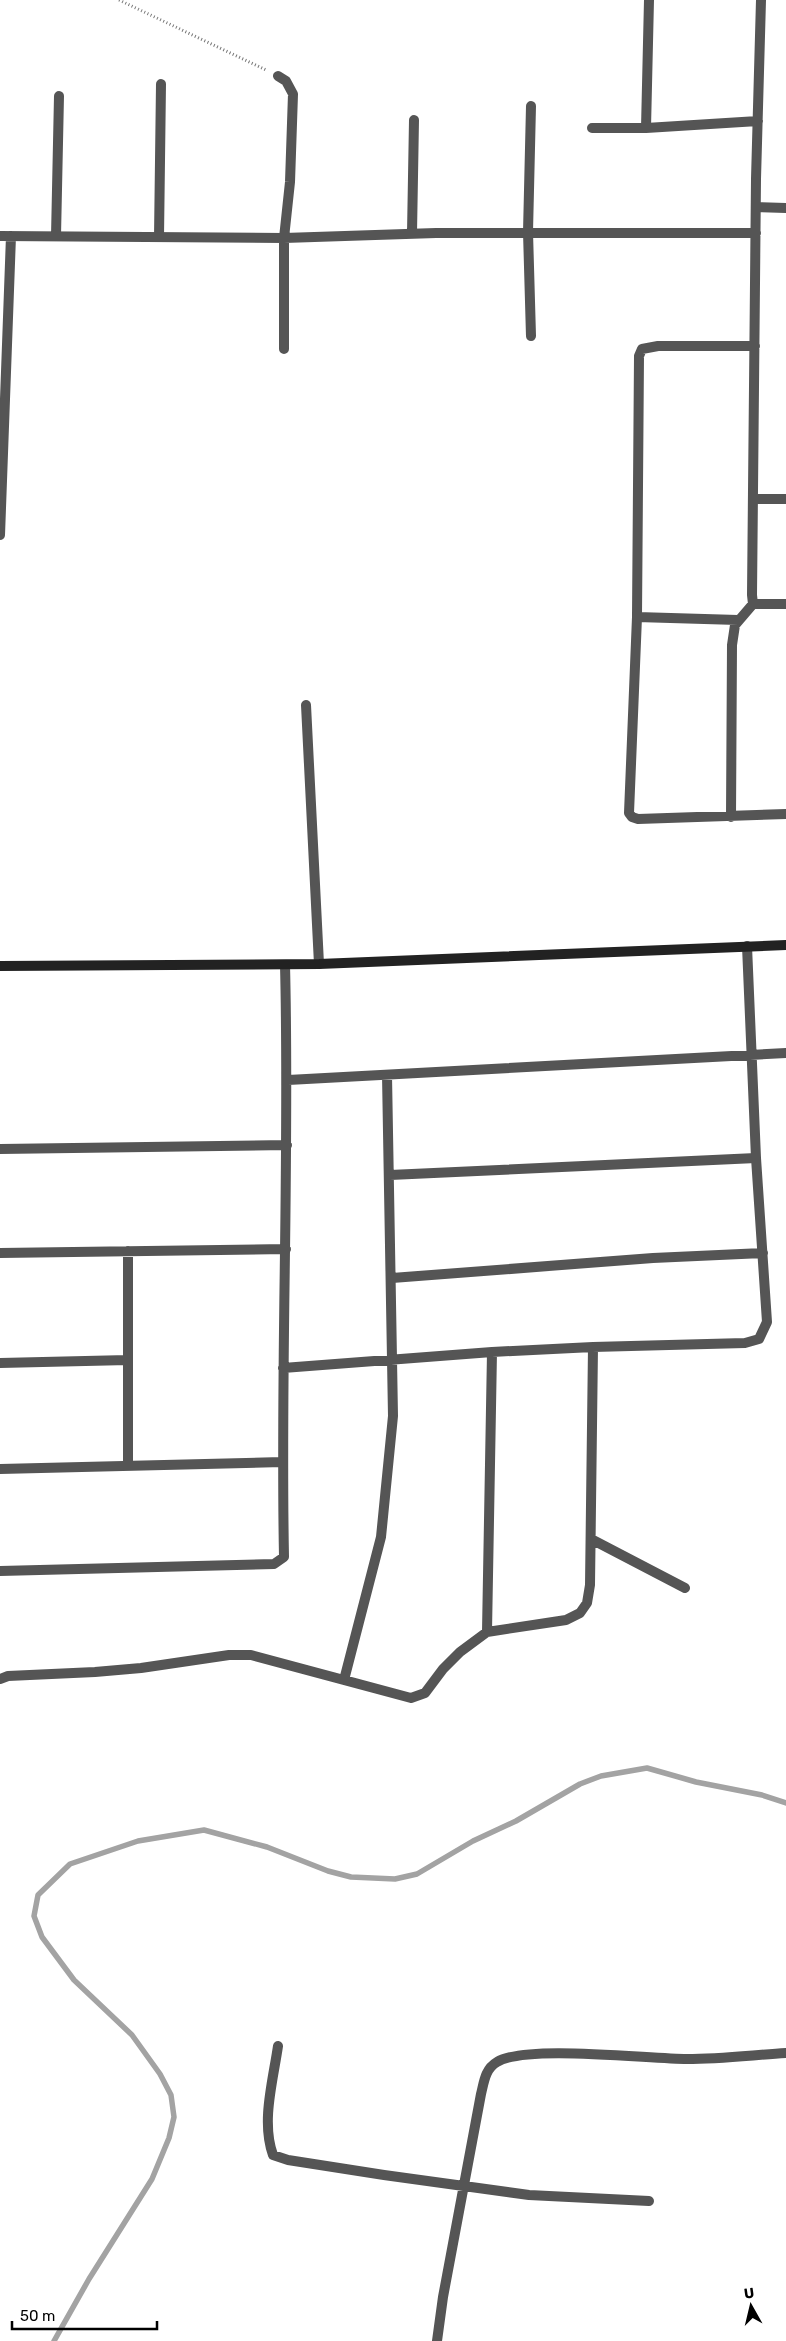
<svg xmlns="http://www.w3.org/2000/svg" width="786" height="2341" font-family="Rubik,sans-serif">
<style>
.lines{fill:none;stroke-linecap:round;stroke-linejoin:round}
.stream{stroke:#a3a3a3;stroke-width:5.5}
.path{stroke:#777;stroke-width:3;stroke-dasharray:1 2.5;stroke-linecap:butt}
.service{stroke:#555;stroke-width:10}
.minor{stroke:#555;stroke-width:10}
.secondary{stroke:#222;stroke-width:10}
</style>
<rect width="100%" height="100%" fill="#fff"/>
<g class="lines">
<!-- stream -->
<path class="stream" d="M54,2341L89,2279L152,2179L169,2138L174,2117L171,2095L160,2074L132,2035L74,1980L42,1937L34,1916L38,1895L70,1864L138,1841L204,1830L267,1847L328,1871L351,1877L395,1879L417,1874L473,1841L516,1821L580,1784L601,1776L647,1768L696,1782L762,1795L786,1803"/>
<!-- path -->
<path class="path" d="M119,0L266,70"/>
<!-- service -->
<path class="service" d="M306,705L319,964"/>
<!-- minor -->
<path class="minor" d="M649,0L646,128L758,121
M761,0L756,179L752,595L753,604H786
M278,76L286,81L293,94L290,182L284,238V349
M592,128H646
M757,207L786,208
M412,233L414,120
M0,236L284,238L436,233H756
M56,236L59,96
M159,237L161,84
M531,336L528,232L531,106
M755,346H658L642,349L639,356L637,617L629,813L632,817L638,819L786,814
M754,499H786
M0,535L11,236
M637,617L738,620
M731,817L732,645L735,625L753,604
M288,1080L786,1053
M0,1149L287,1145
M390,1175L756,1158
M0,1253L286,1249
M392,1278L653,1258L763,1253
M0,1363L128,1360
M283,1368L492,1352L593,1347L745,1343L759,1339L767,1322L756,1158L747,946
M128,1466V1251
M0,1469L282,1462
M591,1539L685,1588
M0,1571L274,1564L284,1557C280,1360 290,1162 285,965
M487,1632L492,1352
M0,1679L8,1676L95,1672L141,1668L229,1655H251L411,1698L425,1693L443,1669L460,1652L487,1632L566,1620L580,1613L587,1603L590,1585L593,1347
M344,1680L381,1537L393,1416L387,1075
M278,2046C273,2081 261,2122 273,2155L288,2160L384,2175L529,2195L649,2201
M437,2341L443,2297L481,2094C484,2082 485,2069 497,2062C526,2044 648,2059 687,2059C720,2059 753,2055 786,2053"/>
<!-- secondary -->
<path class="secondary" d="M0,966L319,964L786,945"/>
</g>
<!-- north arrow -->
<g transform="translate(751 2306) rotate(352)" stroke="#ffffff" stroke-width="4" paint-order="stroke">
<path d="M0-4L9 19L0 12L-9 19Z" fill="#000000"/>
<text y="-8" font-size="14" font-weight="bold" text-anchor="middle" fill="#000000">U</text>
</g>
<!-- scale -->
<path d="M12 2321v8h145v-8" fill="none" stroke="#000000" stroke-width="2.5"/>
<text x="20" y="2321" font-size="15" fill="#000000" stroke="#ffffff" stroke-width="4" paint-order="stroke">50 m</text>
</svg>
